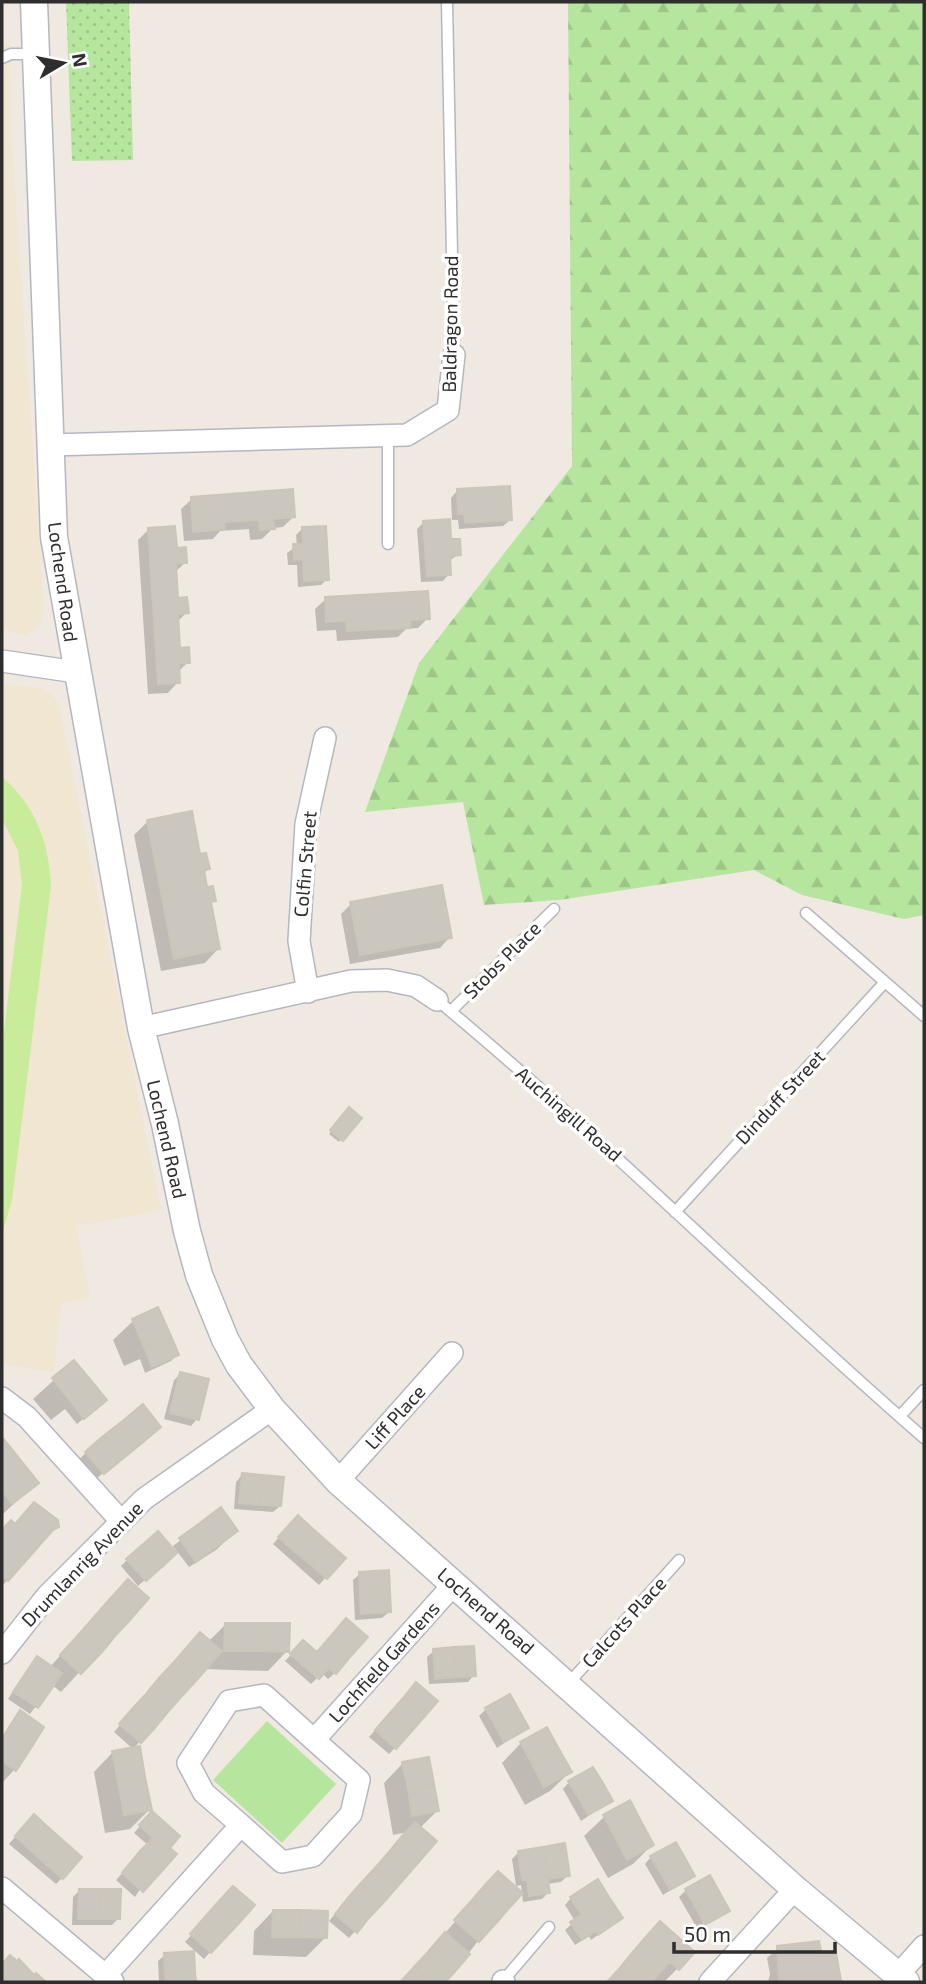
<svg xmlns="http://www.w3.org/2000/svg" width="926" height="1984" font-family="'Exo 2',sans-serif">
<style>
.education{fill:#f0e6d1}
.grass{fill:url(#grass-dots)}
.forest{fill:url(#forest-firs)}
.park{fill:#b6e59e}
.pitch{fill:#c9ec9a}
.shadow{fill:#0003}
.building{fill:#cbc7bf;stroke:#cbc5ba;stroke-width:2}
.lines{fill:none;stroke-linecap:round;stroke-linejoin:round}
.service-casing{stroke:#b4b7c1;stroke-width:13}
.minor-casing{stroke:#b4b7c1;stroke-width:24}
.tertiary-casing{stroke:#b4b7c1;stroke-width:29}
.service{stroke:#fff;stroke-width:10}
.minor{stroke:#fff;stroke-width:21}
.tertiary{stroke:#fff;stroke-width:26}
.labels{text-anchor:middle;stroke-width:7;stroke-linejoin:round;paint-order:stroke}
.street-label{font-size:19px;fill:#2e2e2e;stroke:#fff}
</style>
<defs>
<pattern id="grass-dots" width="8" height="8" patternUnits="userSpaceOnUse" patternTransform="scale(1.75)"><rect width="8" height="8" fill="#b6e59e"/><path d="M2 2h.1M6 6h.1" fill="none" stroke="#9dc588" stroke-width="1.8" stroke-linecap="round"/></pattern>
<pattern id="forest-firs" width="22" height="20" patternUnits="userSpaceOnUse" patternTransform="scale(1.75)"><rect width="22" height="20" fill="#b6e59e"/><path d="M5 1l3.5 6h-7zM16 11l3.5 6h-7z" fill="#9dc588"/></pattern>
</defs>
<rect width="100%" height="100%" fill="#efe9e1"/>
<!-- education -->
<path class="education" d="M10,43L11,133L44,612L39,626L25,636L2,628V45Z
M2,683L43,689L52,695L59,705L161,1210L76,1226L90,1298L61,1304L54,1372L2,1364Z"/>
<!-- grass -->
<path class="grass" d="M66,2H129L133,160L72,161Z"/>
<!-- forest -->
<path class="forest" d="M568,2H924V915L904,919L802,895L754,870L559,900L484,905L463,802L365,812L419,663L572,466Z"/>
<!-- park -->
<path class="park" d="M267,1721L336,1784L282,1843L213,1780Z"/>
<!-- pitch -->
<path class="pitch" d="M2,777C36,806 49,843 51,886L12,1200L2,1234V1048L22,885L18,851L2,819Z"/>
<!-- shadow -->
<path class="shadow" d="M457,491L510,520L503,526L459,529L458,520H452L451,498Z
M192,499L293,517L283,527L273,528L262,539L250,540L249,529L220,531L213,539L184,541L181,509Z
M424,522L449,541L459,554L449,561V574L443,581L421,582L417,529Z
M303,528L327,579L321,585L298,587L297,565H288L287,553L297,546L296,535Z
M148,530L175,549L186,562L175,572L177,600L187,612L177,622L178,650L188,662L178,672V682L168,693L148,694L138,540Z
M326,599L428,618L418,628L406,629L398,637L337,641L336,630L317,631L315,609Z
M148,821L199,856L208,869L203,874L206,889L214,901L209,905L218,949L205,963L161,971L134,835Z
M351,904L450,937L440,948L350,964L341,914Z
M349,1110L360,1119L339,1142L329,1134Z
M157,1310L177,1355L171,1361L145,1373L140,1359L124,1366L113,1340L133,1321Z
M74,1362L98,1407L77,1424L65,1409L51,1420L33,1399Z
M181,1374L197,1419L191,1426L164,1419L174,1380Z
M159,1427L96,1479L79,1459L86,1453Z
M2,1440L36,1483L2,1515Z
M242,1475L280,1506L273,1512L234,1509L236,1482Z
M34,1505L57,1527L2,1586V1532L11,1523L13,1525Z
M220,1510L236,1531L216,1550L189,1567L173,1546Z
M291,1524L343,1558L319,1585L273,1544Z
M127,1560H168L138,1586L121,1566Z
M360,1574L389,1612L382,1618L355,1620L353,1580Z
M147,1599L61,1692L52,1685L30,1714L8,1699L31,1665L50,1667L109,1601Z
M226,1624L287,1651L268,1671L204,1669L133,1749L114,1732L193,1641L208,1642Z
M303,1642L335,1673L328,1679L322,1673L311,1684L285,1661Z
M434,1651L474,1675L468,1682L429,1684L427,1657Z
M410,1691L395,1748L389,1754L369,1737Z
M486,1709L527,1728L497,1748L479,1716Z
M20,1713L15,1769L2,1783V1738Z
M521,1743L570,1772L550,1791L525,1805L502,1763Z
M113,1752L150,1809L130,1829L105,1833L94,1772Z
M403,1763L437,1811L420,1828L435,1841L349,1938L329,1921L407,1832L393,1835L384,1783Z
M569,1782L610,1801L581,1821L563,1789Z
M629,1803L652,1845L633,1864L608,1878L584,1836L604,1817Z
M145,1820L167,1848L135,1897L116,1880L148,1845L134,1833Z
M27,1823L62,1878L56,1884L9,1844Z
M563,1845L568,1875L561,1882L547,1884L549,1892L542,1899L523,1902L521,1885L516,1886L512,1859L519,1852Z
M651,1857L692,1876L663,1895L645,1864Z
M686,1890L728,1911L697,1928L679,1897Z
M79,1891L119,1918L112,1925H72L73,1897Z
M227,1895L252,1905L204,1959L185,1942Z
M571,1898L621,1918L591,1940L589,1936L575,1945L565,1930L575,1921L565,1905Z
M467,1908L478,1941L468,1954L443,1982H402Z
M273,1911L326,1937L306,1957L253,1955L254,1931Z
M660,1923L678,1968L664,1982H608Z
M778,1948L821,1957L839,1979L836,1982H768L770,1974L767,1958Z
M192,1953L194,1982H159L158,1961L165,1955Z"/>
<!-- building -->
<path class="building" d="M510,486L512,520L465,523L464,514H458L457,489Z
M293,489L295,517L273,519L275,529L260,530L259,520L224,522L225,529L193,532L191,497Z
M450,519L451,539H460L461,555L450,556L451,575L427,576L423,521Z
M175,526L177,548L186,547L187,563H176L178,598L187,597L189,613L178,614L180,648L189,647L190,663H179L180,683L158,684L148,528Z
M326,526L329,580L304,581L303,559L294,560L293,544H303L302,527Z
M428,591L430,619L410,620V628L347,631L346,621L326,622L325,597Z
M192,811L200,854L206,853L210,869L204,870L207,887L213,886L216,901L211,902L220,949L174,959L147,820Z
M442,885L452,938L360,955L350,902Z
M349,1107L362,1118L343,1141L330,1130Z
M158,1307L171,1336L144,1347L132,1319Z
M171,1336L179,1355L152,1367L144,1347Z
M74,1360L94,1384L71,1402L52,1378Z
M180,1372L209,1379L204,1400L175,1392Z
M94,1384L107,1400L84,1419L71,1402Z
M175,1392L204,1400L199,1420L170,1413Z
M143,1404L161,1427L137,1447L119,1424Z
M119,1424L137,1447L121,1460L102,1437Z
M2,1437L39,1483L12,1504L2,1491Z
M102,1437L121,1460L104,1474L85,1452Z
M242,1473L263,1475L260,1505L239,1503Z
M263,1475L284,1477L281,1506L260,1505Z
M34,1502L58,1520L59,1527L53,1530L8,1581L2,1576V1530L11,1520L15,1524Z
M221,1507L238,1531L213,1549L196,1526Z
M298,1515L313,1529L294,1551L278,1537Z
M196,1526L213,1549L196,1562L179,1538Z
M313,1529L330,1544L311,1565L294,1551Z
M158,1531L177,1553L162,1567L142,1545Z
M330,1544L346,1558L327,1579L311,1565Z
M142,1545L162,1567L146,1581L126,1559Z
M389,1570L390,1591L360,1593L359,1572Z
M128,1579L149,1598L130,1620L108,1601Z
M390,1591L391,1612L361,1614L360,1593Z
M108,1601L130,1620L115,1636L94,1617Z
M94,1617L115,1636L102,1652L80,1633Z
M346,1618L368,1637L351,1656L329,1638Z
M225,1623H258V1651H224Z
M258,1623H290L289,1652L258,1651Z
M200,1632L222,1651L209,1666L187,1647Z
M80,1633L102,1652L81,1674L60,1655Z
M329,1638L351,1656L336,1674L329,1668L319,1679L290,1654L303,1640L317,1652Z
M474,1646L476,1676L456,1677L454,1647Z
M187,1647L209,1666L195,1682L174,1662Z
M454,1647L456,1677L435,1679L433,1649Z
M37,1656L62,1673L50,1691L25,1674Z
M174,1662L195,1682L181,1697L159,1678Z
M25,1674L50,1691L38,1708L13,1692Z
M159,1678L181,1697L167,1713L146,1694Z
M416,1682L438,1701L425,1716L404,1697Z
M146,1694L167,1713L154,1729L132,1709Z
M510,1694L519,1710L494,1724L485,1708Z
M404,1697L425,1716L411,1732L389,1714Z
M132,1709L154,1729L141,1743L119,1724Z
M20,1710L44,1727L33,1745L8,1729Z
M519,1710L529,1728L504,1742L494,1724Z
M389,1714L411,1732L396,1749L375,1730Z
M547,1727L559,1749L532,1764L520,1742Z
M8,1729L33,1745L16,1771L2,1761V1739Z
M140,1746L145,1777L118,1782L112,1751Z
M559,1749L572,1772L544,1787L532,1764Z
M429,1757L434,1784L408,1789L402,1762Z
M593,1767L603,1783L578,1797L568,1781Z
M145,1777L152,1810L124,1815L118,1782Z
M603,1783L613,1801L588,1815L578,1797Z
M434,1784L439,1811L412,1816L408,1789Z
M630,1800L642,1823L615,1837L603,1815Z
M152,1811L180,1836L170,1848L177,1854L162,1871L140,1851L153,1838L139,1825Z
M34,1814L49,1828L30,1850L15,1836Z
M415,1822L437,1841L424,1856L402,1836Z
M642,1823L654,1845L627,1860L615,1837Z
M49,1828L66,1843L47,1865L30,1850Z
M402,1836L424,1856L411,1871L389,1852Z
M676,1842L685,1858L660,1872L650,1856Z
M66,1843L82,1857L63,1879L47,1865Z
M565,1843L570,1876L548,1879L543,1847Z
M543,1847L550,1893L529,1896L527,1880H522L518,1851Z
M140,1851L162,1871L143,1892L122,1873Z
M389,1852L411,1871L397,1887L375,1868Z
M685,1858L695,1876L670,1890L660,1872Z
M375,1868L397,1887L383,1903L361,1883Z
M498,1871L523,1893L510,1907L485,1885Z
M710,1875L720,1893L696,1908L685,1889Z
M598,1879L609,1897L582,1915L570,1897Z
M361,1883L383,1903L369,1918L347,1899Z
M485,1885L510,1907L498,1921L473,1899Z
M233,1886L255,1905L241,1921L219,1901Z
M79,1889H100L99,1919H78Z
M100,1889H121L120,1919H99Z
M720,1893L730,1911L705,1925L696,1908Z
M609,1897L623,1918L598,1935L596,1931L582,1940L570,1922Z
M347,1899L369,1918L357,1933L335,1914Z
M473,1899L498,1921L479,1942L454,1920Z
M219,1901L241,1921L226,1937L204,1918Z
M273,1910H300L299,1937H272Z
M300,1910L328,1911L327,1938L299,1937Z
M204,1918L226,1937L211,1953L190,1934Z
M660,1921L695,1952L679,1970L644,1939Z
M445,1932L470,1954L452,1975L427,1953Z
M644,1939L670,1961L657,1976L632,1953Z
M819,1941L822,1955L836,1953L841,1980L779,1982L777,1946Z
M194,1951L195,1972L165,1974L164,1953Z
M427,1953L452,1975L445,1982H432L414,1967Z
M632,1953L657,1976L651,1982H634L619,1969Z
M10,1955L17,1961L19,1959L34,1975L36,1973L46,1982H2V1964Z
M414,1967L432,1982L401,1981Z
M619,1969L634,1982H607Z
M195,1972L196,1982H166L165,1974Z"/>
<g class="lines">
<defs>
<path id="service" d="M447,2L454,355
M2,58L11,54H36
M388,544V436
M806,913L924,1016
M437,1000C605,1139 759,1295 924,1438
M451,1011L554,909
M675,1212L885,982
M900,1416L924,1390
M568,1684L679,1560
M502,1982L549,1927"/>
<path id="minor" d="M51,445L407,435L448,410L454,355
M2,661L76,672
M308,992L299,941L306,824L325,738
M141,1028L351,981L387,980L416,986L437,1000
M2,1398L27,1417L121,1521
M338,1481L452,1353
M2,1653L47,1596L144,1499L272,1409
M241,1825L204,1793L188,1763L229,1701L264,1695L314,1740
M2,1888L113,1982
M898,1975L924,1946
M105,1976L241,1825L282,1862L313,1856L351,1814L359,1780L314,1740L454,1584
M503,1981L504,1982
M710,1982L795,1889"/>
<path id="tertiary" d="M34,2L54,537L141,1028L165,1124L187,1231L199,1275L225,1339L239,1365L272,1409L338,1481L795,1889L906,1982"/>
</defs>
<!-- service casing -->
<use href="#service" class="service-casing"/>
<!-- minor casing -->
<use href="#minor" class="minor-casing"/>
<!-- tertiary casing -->
<use href="#tertiary" class="tertiary-casing"/>
<!-- service -->
<use href="#service" class="service"/>
<!-- minor -->
<use href="#minor" class="minor"/>
<!-- tertiary -->
<use href="#tertiary" class="tertiary"/>
</g>
<g class="labels">
<!-- street labels -->
<g class="street-label">
<text transform="translate(450 324) rotate(-89)" y="7">Baldragon Road</text>
<text transform="translate(63 582) rotate(82)" y="7">Lochend Road</text>
<text transform="translate(305 864) rotate(-85)" y="7">Colfin Street</text>
<text transform="translate(502 960) rotate(-45)" y="7">Stobs Place</text>
<text transform="translate(780 1097) rotate(-47)" y="7">Dinduff Street</text>
<text transform="translate(569 1114) rotate(41)" y="7">Auchingill Road</text>
<text transform="translate(167 1139) rotate(77)" y="7">Lochend Road</text>
<text transform="translate(395 1417) rotate(-48)" y="7">Liff Place</text>
<text transform="translate(82 1564) rotate(-46)" y="7">Drumlanrig Avenue</text>
<text transform="translate(486 1611) rotate(41)" y="7">Lochend Road</text>
<text transform="translate(624 1622) rotate(-48)" y="7">Calcots Place</text>
<text transform="translate(384 1662) rotate(-48)" y="7">Lochfield Gardens</text>
</g>
</g>
<!-- border -->
<rect width="926" height="1984" fill="none" stroke="#2e2e2e" stroke-width="7"/>
<!-- north arrow -->
<g transform="translate(63 63) rotate(80)" stroke="#ffffff" stroke-width="5" paint-order="stroke">
<path d="M0-5L12 26L0 18L-12 26Z" fill="#2e2e2e"/>
<text y="-10" font-size="19" font-weight="bold" text-anchor="middle" fill="#2e2e2e">N</text>
</g>
<!-- scale -->
<path d="M674 1942v10h161v-10" fill="none" stroke="#2e2e2e" stroke-width="3.5"/>
<text x="684" y="1942" font-size="21" fill="#2e2e2e" stroke="#ffffff" stroke-width="5" paint-order="stroke">50 m</text>
</svg>
